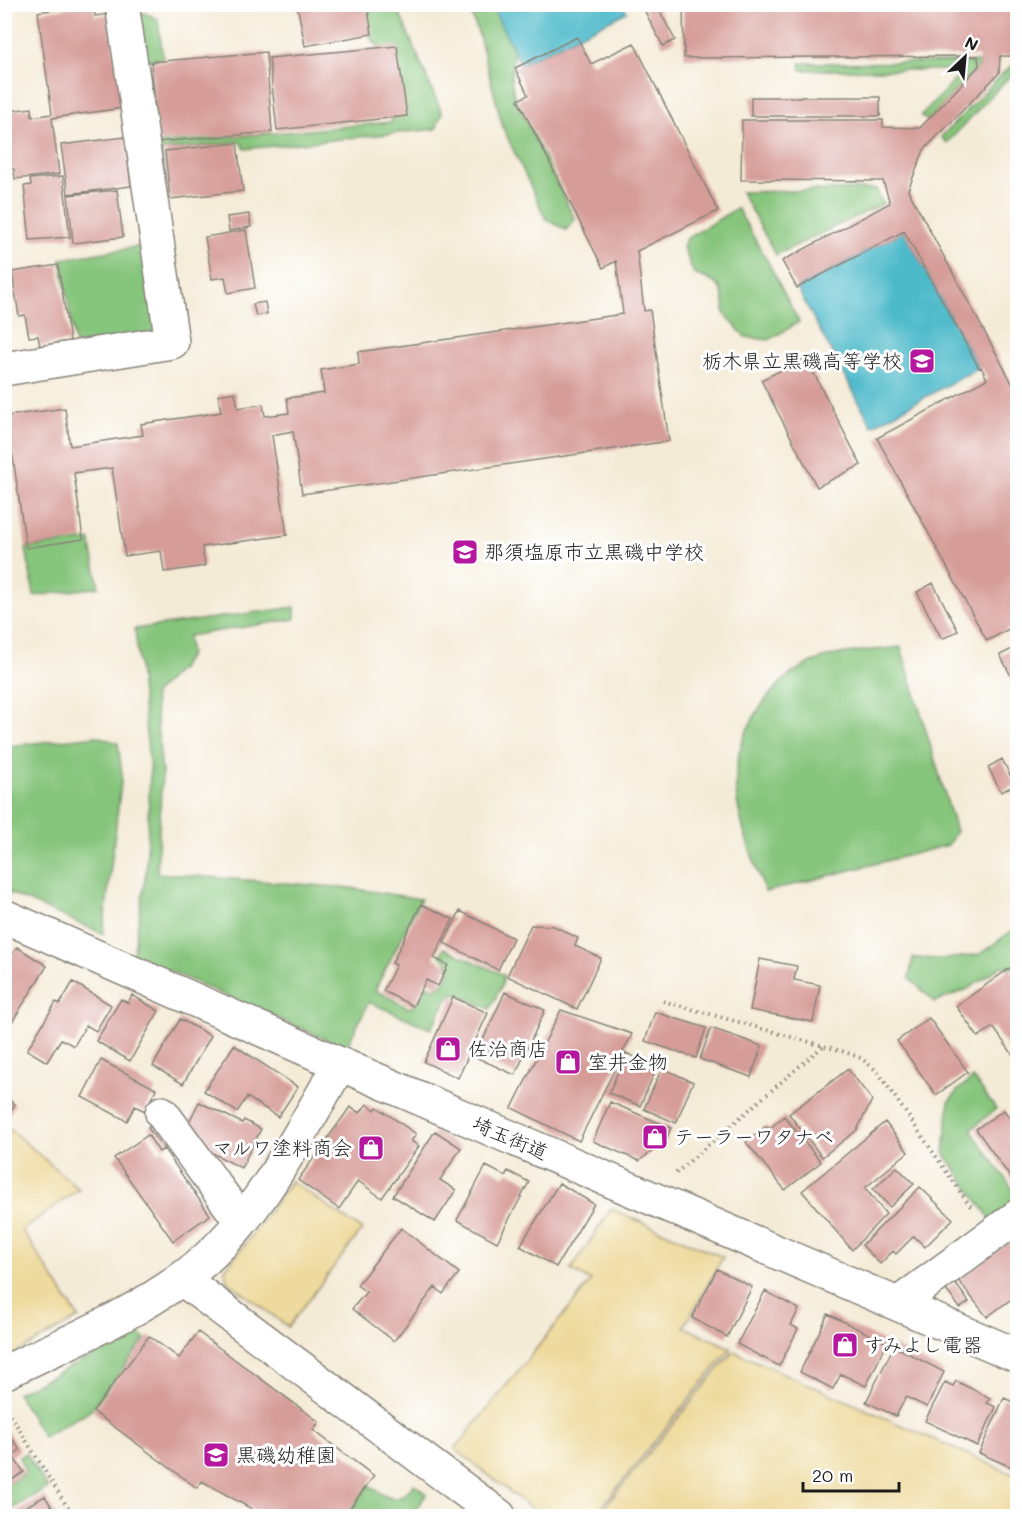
<svg xmlns="http://www.w3.org/2000/svg" width="1022" height="1521" font-family="Mali,'Klee One',sans-serif">
<style>
.green{fill:#86c57c;stroke:#51704c;stroke-width:1.5}
.sand{fill:#eeda9e;stroke:#857b5d;stroke-width:1.5}
.water{fill:#4ebaca;stroke:#356b73;stroke-width:1.5}
.building{fill:#d69c98}
.lines{fill:none;stroke-linecap:round;stroke-linejoin:round}
.minor-casing{stroke:#88847a;stroke-width:36}
.path{stroke:#88847a;stroke-width:4;stroke-dasharray:1.5 4.5;stroke-linecap:butt}
.minor{stroke:#fff;stroke-width:33}
.labels{text-anchor:middle;stroke-width:6;stroke-linejoin:round;paint-order:stroke}
.poi-label{font-size:20px;fill:#1c1c1c;stroke:#fff;text-anchor:start}
.street-label{font-size:20px;fill:#1c1c1c;stroke:#fff}
</style>
<rect width="100%" height="100%" fill="#fff"/>
<filter id="ink" filterUnits="userSpaceOnUse"><feTurbulence type="fractalNoise" baseFrequency=".0167" numOctaves="2"/><feDisplacementMap in="SourceGraphic" scale="12" xChannelSelector="R" yChannelSelector="G"/><feConvolveMatrix kernelMatrix="1 2 1 2 8 2 1 2 1" color-interpolation-filters="sRGB"/></filter>
<filter id="wash" filterUnits="userSpaceOnUse"><feTurbulence type="fractalNoise" baseFrequency=".008" numOctaves="4" result="noise"/><feDisplacementMap in="SourceGraphic" scale="24" xChannelSelector="R" yChannelSelector="G"/><feGaussianBlur stdDeviation="1.35" result="paint"/><feColorMatrix in="noise" values="0 0 0 0 0 0 0 0 0 0 0 0 0 0 0 0 0 1.4 0 .05"/><feComposite in="paint" operator="in"/></filter>
<g filter="url(#wash)">
<rect width="100%" height="100%" fill="#f4ebd7"/>
<!-- green -->
<path class="green" d="M360,5H396L442,113L436,129L245,149L240,142L162,150L165,197L132,12L145,13L158,19L163,58L148,60L157,144L391,122L398,112L383,51L371,39Z
M468,5H491L514,50L511,78L514,96L575,220L566,230L546,219L503,128L479,35Z
M978,62L979,66L927,121L921,115L958,77V70H801L800,63Z
M1017,62V72L1006,80L947,143L941,137L1004,72Z
M876,189L883,204L776,255L741,192Z
M737,208L768,262L799,322L769,340L745,337L724,313C726,286 717,282 694,274L683,247L686,239Z
M148,245L161,332L75,345L61,259Z
M90,540L99,587L34,596L26,548Z
M295,607V619L188,636L190,654L181,668L154,694L162,773L157,873L351,888L421,899L375,990L409,1008L417,1004L427,985L434,988L443,984L450,969L447,961L440,956L444,948L504,975L502,985L490,1009L455,993L446,1001L431,1029L369,1002L346,1048L133,955L146,872L150,771L135,629Z
M901,647L956,831L948,845L765,892C743,828 716,776 757,712C769,693 786,675 806,665C831,651 872,651 901,647Z
M4,727L8,746L97,736L118,743L122,774L103,934L5,891Z
M1017,927V969L1002,966L968,989L935,1002L909,978L913,958L947,959L980,954Z
M973,1078L996,1109L971,1130L1017,1195V1200L991,1220L944,1153L949,1101L958,1090Z
M138,1333L145,1339L91,1410L43,1437L17,1393Z
M26,1453L48,1488L5,1513V1487L26,1472L19,1457Z
M414,1484L427,1494L410,1516H346L369,1485C389,1499 397,1507 414,1484Z"/>
<!-- sand -->
<path class="sand" d="M5,1125L79,1189L22,1230L79,1318L5,1359Z
M291,1181L362,1230L288,1327L227,1281L225,1269L243,1247Z
M611,1209L723,1257L684,1327L731,1348L594,1516H541L455,1449L591,1281L571,1270Z
M733,1351L1017,1476V1516H597Z"/>
<!-- water -->
<path class="water" d="M491,5H623L627,12L521,64Z
M904,231L979,368L872,426L797,288Z"/>
<g id="blocks">
<!-- building -->
<path class="building" d="M94,4L95,16L109,14L123,108L52,118L59,174L15,179L14,169L4,170V105H6L7,111L32,108V117L52,114L38,12Z
M297,4H367L372,34L305,46Z
M641,4H656L675,40L663,46Z
M683,4H1018V56H1000L999,73L924,150L908,190L1018,394V624L987,641L877,438L987,379L981,367L979,368L904,231L797,288L782,261L890,203L883,181L741,180L742,120H883V127L920,128L979,66L978,56L684,58Z
M577,37L591,64L634,43L718,211L637,251L644,311L650,310L669,441L302,494L293,431L272,435L287,535L202,547L205,566L164,572L161,551L125,556L112,468L74,473L83,539L26,548L7,416L65,408L70,446L143,435L141,424L221,412L218,395L235,392L238,408L263,404L265,416L289,413L287,398L324,393L321,370L359,364L358,352L623,314L616,261L603,268L518,100L528,95L515,68Z
M397,46L407,116L277,130L269,58Z
M266,52L272,132L158,142L151,62Z
M751,97H880V116H751Z
M125,137L131,186L68,194L61,145Z
M237,143L243,191L170,199L165,151Z
M63,176L70,237L30,240L24,186L31,185L30,179Z
M117,190L123,237L73,243L68,195Z
M249,214L251,227L229,231L227,217Z
M246,230L255,288L228,293L225,277L212,279L205,237Z
M58,265L70,341L40,346L38,336L29,337L25,315L19,316L12,272Z
M265,302L267,314L256,316L253,304Z
M806,358L861,465L817,487L761,380Z
M933,583L958,631L942,639L917,592Z
M1018,646V689L1000,655Z
M1002,759L1015,785L1001,792L988,767Z
M421,904L453,919L434,958L448,965L438,986L426,980L413,1006L383,991L396,965L392,963Z
M460,911L513,938L498,970L444,943Z
M531,925L554,926L578,938L575,946L601,958L577,1009L507,976Z
M17,947L47,966L12,1022L4,1017V966Z
M760,959L797,966L794,980L820,985L813,1022L750,1010Z
M1010,968L1018,979V1062L993,1027L978,1037L956,1006Z
M73,982L111,1005L96,1031L86,1025L74,1046L61,1039L47,1062L27,1050L56,1002L60,1004Z
M505,992L545,1010L515,1075L475,1057Z
M132,995L159,1011L130,1061L96,1041L121,999L128,1003Z
M453,997L488,1013L458,1078L424,1062Z
M561,1010L632,1034L579,1141L512,1108Z
M655,1012L706,1028L696,1058L645,1041Z
M929,1018L968,1072L936,1095L897,1041Z
M180,1019L211,1036L183,1084L153,1066Z
M711,1028L762,1046L751,1077L700,1059Z
M4,1030L11,1034L4,1045Z
M234,1045L298,1087L278,1117L247,1097L237,1112L204,1091Z
M626,1053L657,1067L640,1106L609,1093Z
M101,1060L156,1089L145,1111L135,1106L127,1121L82,1097Z
M662,1068L693,1082L676,1123L644,1109Z
M848,1069L872,1100L857,1130L822,1157L789,1114Z
M4,1097L15,1104L7,1118L4,1116Z
M199,1102L242,1123L244,1120L261,1129L241,1168L203,1148L183,1134Z
M610,1102L671,1128L665,1142L639,1161L593,1141Z
M367,1104L375,1110L377,1107L416,1134L411,1141L419,1146L382,1198L358,1181L339,1209L298,1180L350,1107L360,1113Z
M1004,1110L1018,1130V1188L976,1129Z
M784,1116L821,1162L785,1190L746,1142L766,1126L769,1129Z
M156,1121L171,1142L163,1148L148,1128Z
M885,1122L908,1152L865,1188L886,1214L852,1250L802,1191Z
M435,1131L461,1148L440,1180L456,1190L435,1222L393,1196Z
M148,1135L159,1152L164,1149L210,1215L173,1241L114,1158Z
M486,1166L505,1176L508,1171L529,1182L497,1242L457,1220Z
M897,1167L914,1184L890,1207L873,1189Z
M559,1183L594,1204L556,1267L520,1246Z
M920,1187L953,1219L925,1247L914,1236L896,1254L893,1251L880,1264L862,1245Z
M401,1228L459,1273L443,1294L435,1287L394,1341L352,1309L366,1292L357,1285Z
M1018,1236V1294L987,1317L958,1280Z
M717,1269L752,1287L727,1337L692,1318Z
M955,1283L969,1302L960,1308L946,1290Z
M765,1291L799,1309L791,1325L798,1329L779,1366L737,1344Z
M828,1314L887,1343L866,1386L841,1374L833,1389L800,1372Z
M198,1332L319,1422L313,1430L374,1476L344,1516H264L202,1481L197,1488L93,1411L149,1336L179,1358Z
M894,1346L944,1372L927,1407L906,1397L896,1416L866,1402Z
M956,1381L990,1398L987,1403L996,1407L977,1446L925,1421L945,1382L953,1386Z
M1004,1398L1018,1404V1470L979,1453Z
M4,1427L20,1450L12,1456L24,1472L4,1485Z
M45,1496L57,1516H13L12,1514Z"/>
</g>
</g>
<g filter="url(#ink)">
<use href="#blocks" fill-opacity="0" stroke="#88847a" stroke-width="1.5"/>
<g class="lines">
<defs>
<path id="minor" d="M4,369L172,342L122,4
M4,916L340,1064L1018,1356
M162,1113L241,1221
M182,1279L499,1516
M898,1304L1018,1216
M4,1373C64,1343 128,1318 181,1279C254,1228 296,1139 340,1064"/>
</defs>
<!-- minor casing -->
<use href="#minor" class="minor-casing"/>
<!-- path -->
<path class="path" d="M663,1001L845,1052L861,1058L877,1071L973,1210
M676,1173L823,1046
M4,1405L73,1516"/>
<!-- minor -->
<use href="#minor" class="minor"/>
</g>
</g>
<!-- icons -->
<defs>
<symbol id="school-square" viewBox="-11 -11 22 22"><rect x="-9" y="-9" width="18" height="18" rx="4" fill="#b5179e" stroke="#fff"/><path d="M0-5L7-2L0 1L-7-2ZM-4 1L0 2.5L4 1V4Q0 6-4 4Z" fill="#fff"/></symbol>
<symbol id="shop-square" viewBox="-11 -11 22 22"><rect x="-9" y="-9" width="18" height="18" rx="4" fill="#b5179e" stroke="#fff"/><path d="M-5-2.5h2.3a2.7 3.5 0 0 1 5.4 0H5L5.5 6h-11ZM-1.5-2.5h3a1.5 2.3 0 0 0-3 0Z" fill="#fff"/></symbol>
</defs>
<g fill-rule="evenodd">
<use href="#school-square" x="907" y="346" width="30" height="30"/>
<use href="#school-square" x="450" y="537" width="30" height="30"/>
<use href="#shop-square" x="433" y="1034" width="30" height="30"/>
<use href="#shop-square" x="553" y="1047" width="30" height="30"/>
<use href="#shop-square" x="640" y="1122" width="30" height="30"/>
<use href="#shop-square" x="356" y="1133" width="30" height="30"/>
<use href="#shop-square" x="830" y="1330" width="30" height="30"/>
<use href="#school-square" x="201" y="1440" width="30" height="30"/>
</g>
<g class="labels">
<!-- poi labels -->
<g class="poi-label">
<text x="902" y="368" text-anchor="end">栃木県立黒磯高等学校</text>
<text x="484" y="559">那須塩原市立黒磯中学校</text>
<text x="468" y="1056">佐治商店</text>
<text x="588" y="1069">室井金物</text>
<text x="674" y="1144">テーラーワタナベ</text>
<text x="352" y="1155" text-anchor="end">マルワ塗料商会</text>
<text x="864" y="1352">すみよし電器</text>
<text x="236" y="1462">黒磯幼稚園</text>
</g>
<!-- street labels -->
<g class="street-label">
<text transform="translate(510 1138) rotate(23)" y="7">埼玉街道</text>
</g>
</g>
<!-- margin -->
<rect width="1022" height="1521" fill="none" stroke="#fff" stroke-width="24"/>
<!-- north arrow -->
<g transform="translate(965 57) rotate(26)" stroke="#ffffff" stroke-width="4.5" paint-order="stroke">
<path d="M0-4.5L10 22L0 15L-10 22Z" fill="#1c1c1c"/>
<text y="-9" font-size="16" font-weight="bold" text-anchor="middle" fill="#1c1c1c">N</text>
</g>
<!-- scale -->
<path d="M803 1482v9h96v-9" fill="none" stroke="#1c1c1c" stroke-width="3"/>
<text x="812" y="1482" font-size="18" fill="#1c1c1c" stroke="#ffffff" stroke-width="4.5" paint-order="stroke">20 m</text>
</svg>
